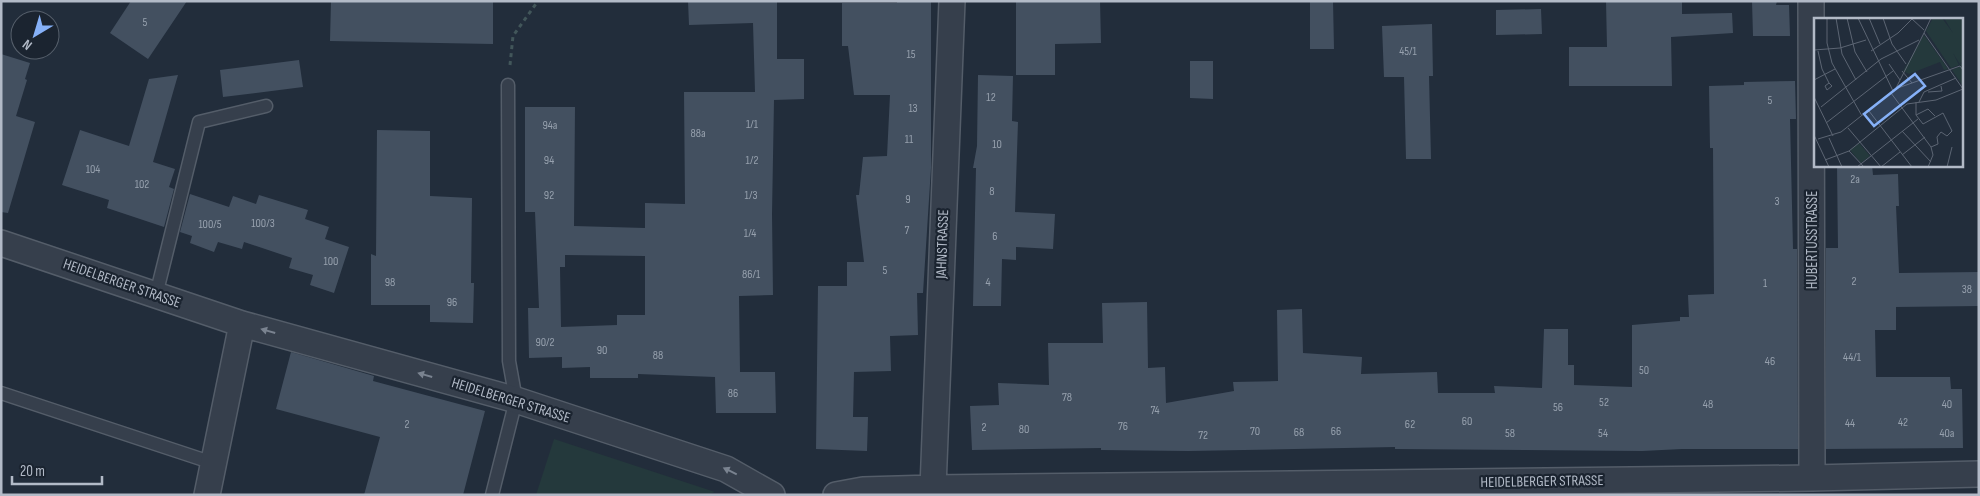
<svg xmlns="http://www.w3.org/2000/svg" width="1980" height="496" font-family="'Sofia Sans Condensed',sans-serif">
<style>
.green{fill:#24393c}
.building{fill:#435060;fill-rule:evenodd}
.lines{fill:none;stroke-linecap:round;stroke-linejoin:round}
.lane-casing{stroke:#545d69;stroke-width:15}
.street-casing{stroke:#545d69;stroke-width:28}
.path{stroke:#42565a;stroke-width:3;stroke-dasharray:4 4;stroke-linecap:butt}
.lane{stroke:#363f4c;stroke-width:12}
.street{stroke:#363f4c;stroke-width:25}
.oneway{fill:#7a8390}
.labels{text-anchor:middle;stroke-width:4.5;stroke-linejoin:round;paint-order:stroke}
.number-label{font-size:12px;fill:#96a0ad}
.street-label{font-size:15px;fill:#b2bac7;stroke:#1b2430}
.inset-road{fill:none;stroke:#5c6573;stroke-width:1}
.view{fill:#86b1f8;fill-opacity:0.15;stroke:#86b1f8;stroke-width:2.5}
.inset-edge{fill:none;stroke:#b2bac7;stroke-width:2.5}
</style>
<rect width="100%" height="100%" fill="#222d3b"/>
<!-- green -->
<path class="green" d="M554,439L715,492L707,495H536Z"/>
<!-- building -->
<path class="building" d="M131,1H187L148,59L110,33Z
M331,1H493V44L330,41Z
M688,1H777V59H804V99L774,100L772,214L773,295L739,296L740,372H775L776,413H716L715,377L638,374V378H590V367L562,368V357L529,358L528,308H539L535,212H525V107H575L574,226L645,228V203L685,204L684,92H755L753,23L689,25ZM565,255L645,256V315H617V325L561,327L560,267H565Z
M897,1H931V168L923,293H917L918,335L890,336L891,371L854,372L853,417H868L867,451L816,449L818,286H847V262H864L856,195H859L863,157L887,156L890,95H854L848,46H842V3H897Z
M1016,1H1100L1101,43L1055,44V75H1016Z
M1310,1H1333L1334,49H1310Z
M1606,1H1682V14L1732,13L1733,33L1671,37L1672,86H1569V47H1607Z
M1752,1H1777L1776,5H1789L1790,36H1753Z
M1541,9L1542,34L1496,35V10Z
M1432,24L1433,76H1429L1431,159H1406L1404,77H1384L1382,26Z
M1,54L30,63L25,79L27,80L16,116L35,122L8,213L1,212Z
M299,60L303,87L223,97L220,70Z
M1190,61H1213V99L1190,98Z
M178,75L153,162L175,169L169,187L174,189L164,227L107,208L109,200L62,185L80,130L129,146L149,79Z
M978,75L1013,76L1012,121L1018,122L1015,212L1055,214L1053,249L1016,247V260L1002,259L1001,306H973L976,168H973L977,146Z
M1795,81L1796,119H1790L1793,249H1797L1798,449H1682L1642,451L1395,449V447L1188,451L1101,450V448L972,450L970,406L999,405L998,383L1049,385L1048,343H1103L1102,303L1147,302L1148,368L1165,367L1166,403L1234,391L1233,382L1278,381L1277,310L1302,309L1303,353L1362,357L1361,374L1437,372L1438,393H1495L1494,386L1542,388L1544,329H1568V365H1574V385L1632,387V325L1680,321V317H1689L1688,295L1714,294L1713,148H1710L1709,86L1744,85V82Z
M377,130L430,131V196L472,198L471,283H474L473,323L430,322V305H371V254L376,256Z
M1837,165H1872L1873,175L1898,174L1899,206H1896L1899,273L1979,272V306L1896,307V330H1875L1876,377H1950L1951,389H1962L1963,448L1826,449V248H1838Z
M190,194L229,207L233,196L256,204L259,195L308,210L305,219L329,227L325,239L349,247L334,293L310,285L313,275L289,268L292,258L244,242L242,249L218,242L214,252L190,243L192,236L180,232Z
M291,352L374,376L373,381L485,411L463,495H364L380,437L276,409Z"/>
<g class="lines">
<defs>
<path id="lane" d="M156,295L199,122L266,106
M1,393L213,463
M492,495L516,400L509,361L508,85"/>
<path id="street" d="M1811,1L1812,478
M1,243L242,324L516,400L726,469L772,495
M933,488L952,1
M207,495L242,324
M836,495L863,490L933,488L1812,478L1979,474"/>
</defs>
<!-- lane casing -->
<use href="#lane" class="lane-casing"/>
<!-- street casing -->
<use href="#street" class="street-casing"/>
<!-- path -->
<path class="path" d="M510,65L513,36L538,1"/>
<!-- lane -->
<use href="#lane" class="lane"/>
<!-- street -->
<use href="#street" class="street"/>
</g>
<!-- one-way arrows -->
<defs><path id="oneway-solid" d="M-6-.8H1V-3.2L6.5 0L1 3.2V.8H-6Z" transform="scale(1.25)"/></defs>
<g class="oneway">
<use href="#oneway-solid" transform="translate(268 331) rotate(-164)"/>
<use href="#oneway-solid" transform="translate(425 375) rotate(-164)"/>
<use href="#oneway-solid" transform="translate(730 471) rotate(-154)"/>
</g>
<g class="labels">
<!-- number labels -->
<g class="number-label">
<text x="145" y="26">5</text>
<text x="1408" y="55">45/1</text>
<text x="911" y="58">15</text>
<text x="991" y="101">12</text>
<text x="1770" y="104">5</text>
<text x="913" y="112">13</text>
<text x="752" y="128">1/1</text>
<text x="550" y="129">94a</text>
<text x="698" y="137">88a</text>
<text x="909" y="143">11</text>
<text x="997" y="148">10</text>
<text x="549" y="164">94</text>
<text x="752" y="164">1/2</text>
<text x="93" y="173">104</text>
<text x="1855" y="183">2a</text>
<text x="142" y="188">102</text>
<text x="992" y="195">8</text>
<text x="549" y="199">92</text>
<text x="751" y="199">1/3</text>
<text x="908" y="203">9</text>
<text x="1777" y="205">3</text>
<text x="263" y="227">100/3</text>
<text x="210" y="228">100/5</text>
<text x="907" y="234">7</text>
<text x="750" y="237">1/4</text>
<text x="995" y="240">6</text>
<text x="331" y="265">100</text>
<text x="885" y="274">5</text>
<text x="751" y="278">86/1</text>
<text x="1854" y="285">2</text>
<text x="390" y="286">98</text>
<text x="988" y="286">4</text>
<text x="1765" y="287">1</text>
<text x="1967" y="293">38</text>
<text x="452" y="306">96</text>
<text x="545" y="346">90/2</text>
<text x="602" y="354">90</text>
<text x="658" y="359">88</text>
<text x="1852" y="361">44/1</text>
<text x="1770" y="365">46</text>
<text x="1644" y="374">50</text>
<text x="733" y="397">86</text>
<text x="1067" y="401">78</text>
<text x="1604" y="406">52</text>
<text x="1708" y="408">48</text>
<text x="1947" y="408">40</text>
<text x="1558" y="411">56</text>
<text x="1155" y="414">74</text>
<text x="1467" y="425">60</text>
<text x="1903" y="426">42</text>
<text x="1850" y="427">44</text>
<text x="407" y="428">2</text>
<text x="1410" y="428">62</text>
<text x="1123" y="430">76</text>
<text x="984" y="431">2</text>
<text x="1024" y="433">80</text>
<text x="1255" y="435">70</text>
<text x="1336" y="435">66</text>
<text x="1299" y="436">68</text>
<text x="1510" y="437">58</text>
<text x="1603" y="437">54</text>
<text x="1947" y="437">40a</text>
<text x="1203" y="439">72</text>
</g>
<!-- street labels -->
<g class="street-label">
<text transform="translate(1812 240) rotate(-90)" y="5">HUBERTUSSTRASSE</text>
<text transform="translate(942 244) rotate(-88)" y="5">JAHNSTRASSE</text>
<text transform="translate(122 283) rotate(19)" y="5">HEIDELBERGER STRASSE</text>
<text transform="translate(511 400) rotate(17)" y="5">HEIDELBERGER STRASSE</text>
<text transform="translate(1542 481) rotate(-1)" y="5">HEIDELBERGER STRASSE</text>
</g>
</g>
<!-- overview -->
<g transform="translate(1814 18)">
<rect width="149" height="149" fill="#222d3b"/>
<path d="M119,0H128L139,15L130,0H149V44L146,45L149,47V68L138,52L147,48L139,35L145,47L137,50L112,13ZM110,17L134,51L130,52L126,44L95,56L89,53ZM45,125L56,138L47,145L36,132Z" fill="#24393c"/>
<path class="inset-road" d="M13,0V25L18,45L48,98M22,0L28,36L42,62M33,0L41,34L53,54M44,0L79,73M55,0L66,26M69,0L78,26L92,46M117,0L110,15L149,71M98,1L110,12M0,32L26,30L52,22M4,33L8,51L15,65M57,33L84,15L99,0M75,46L86,62M88,53L98,65M0,62L21,51M15,65L18,68L13,72L11,68ZM82,70L110,15M114,74L128,73L127,68M77,75L117,129L119,137L114,149M0,79L19,118M102,84V97L109,106L129,95L138,113L133,118L127,114L123,119L124,126L117,129M105,84L110,74L142,60M7,89L67,41L105,22M55,93L98,149M102,97L114,91L121,98M12,105L79,53M34,110L67,149M88,113L117,144M0,117L15,149M15,120L28,149M4,121L27,114L81,71L146,48L149,52M35,133L50,149M88,137L111,119M11,142L35,133L93,86L122,82L149,71M43,149L104,101M67,149L86,134M133,149L138,129"/>
<path class="view" d="M101,56L111,68L60,108L50,96Z"/>
<rect width="149" height="149" class="inset-edge"/>
</g>
<!-- border -->
<rect width="1980" height="496" fill="none" stroke="#b2bac7" stroke-width="5"/>
<!-- north arrow -->
<g transform="translate(35 35) rotate(218)"><circle r="24" fill="#1b2430" stroke="#57606c"/>
<path d="M0-4L9 19L0 12L-9 19Z" fill="#86b1f8"/>
<text y="-8" font-size="14" font-weight="bold" text-anchor="middle" fill="#b2bac7">N</text>
</g>
<!-- scale -->
<path d="M12 476v8h90v-8" fill="none" stroke="#b2bac7" stroke-width="2.5"/>
<text x="20" y="476" font-size="15" fill="#b2bac7" stroke="#1b2430" stroke-width="4" paint-order="stroke">20 m</text>
</svg>
